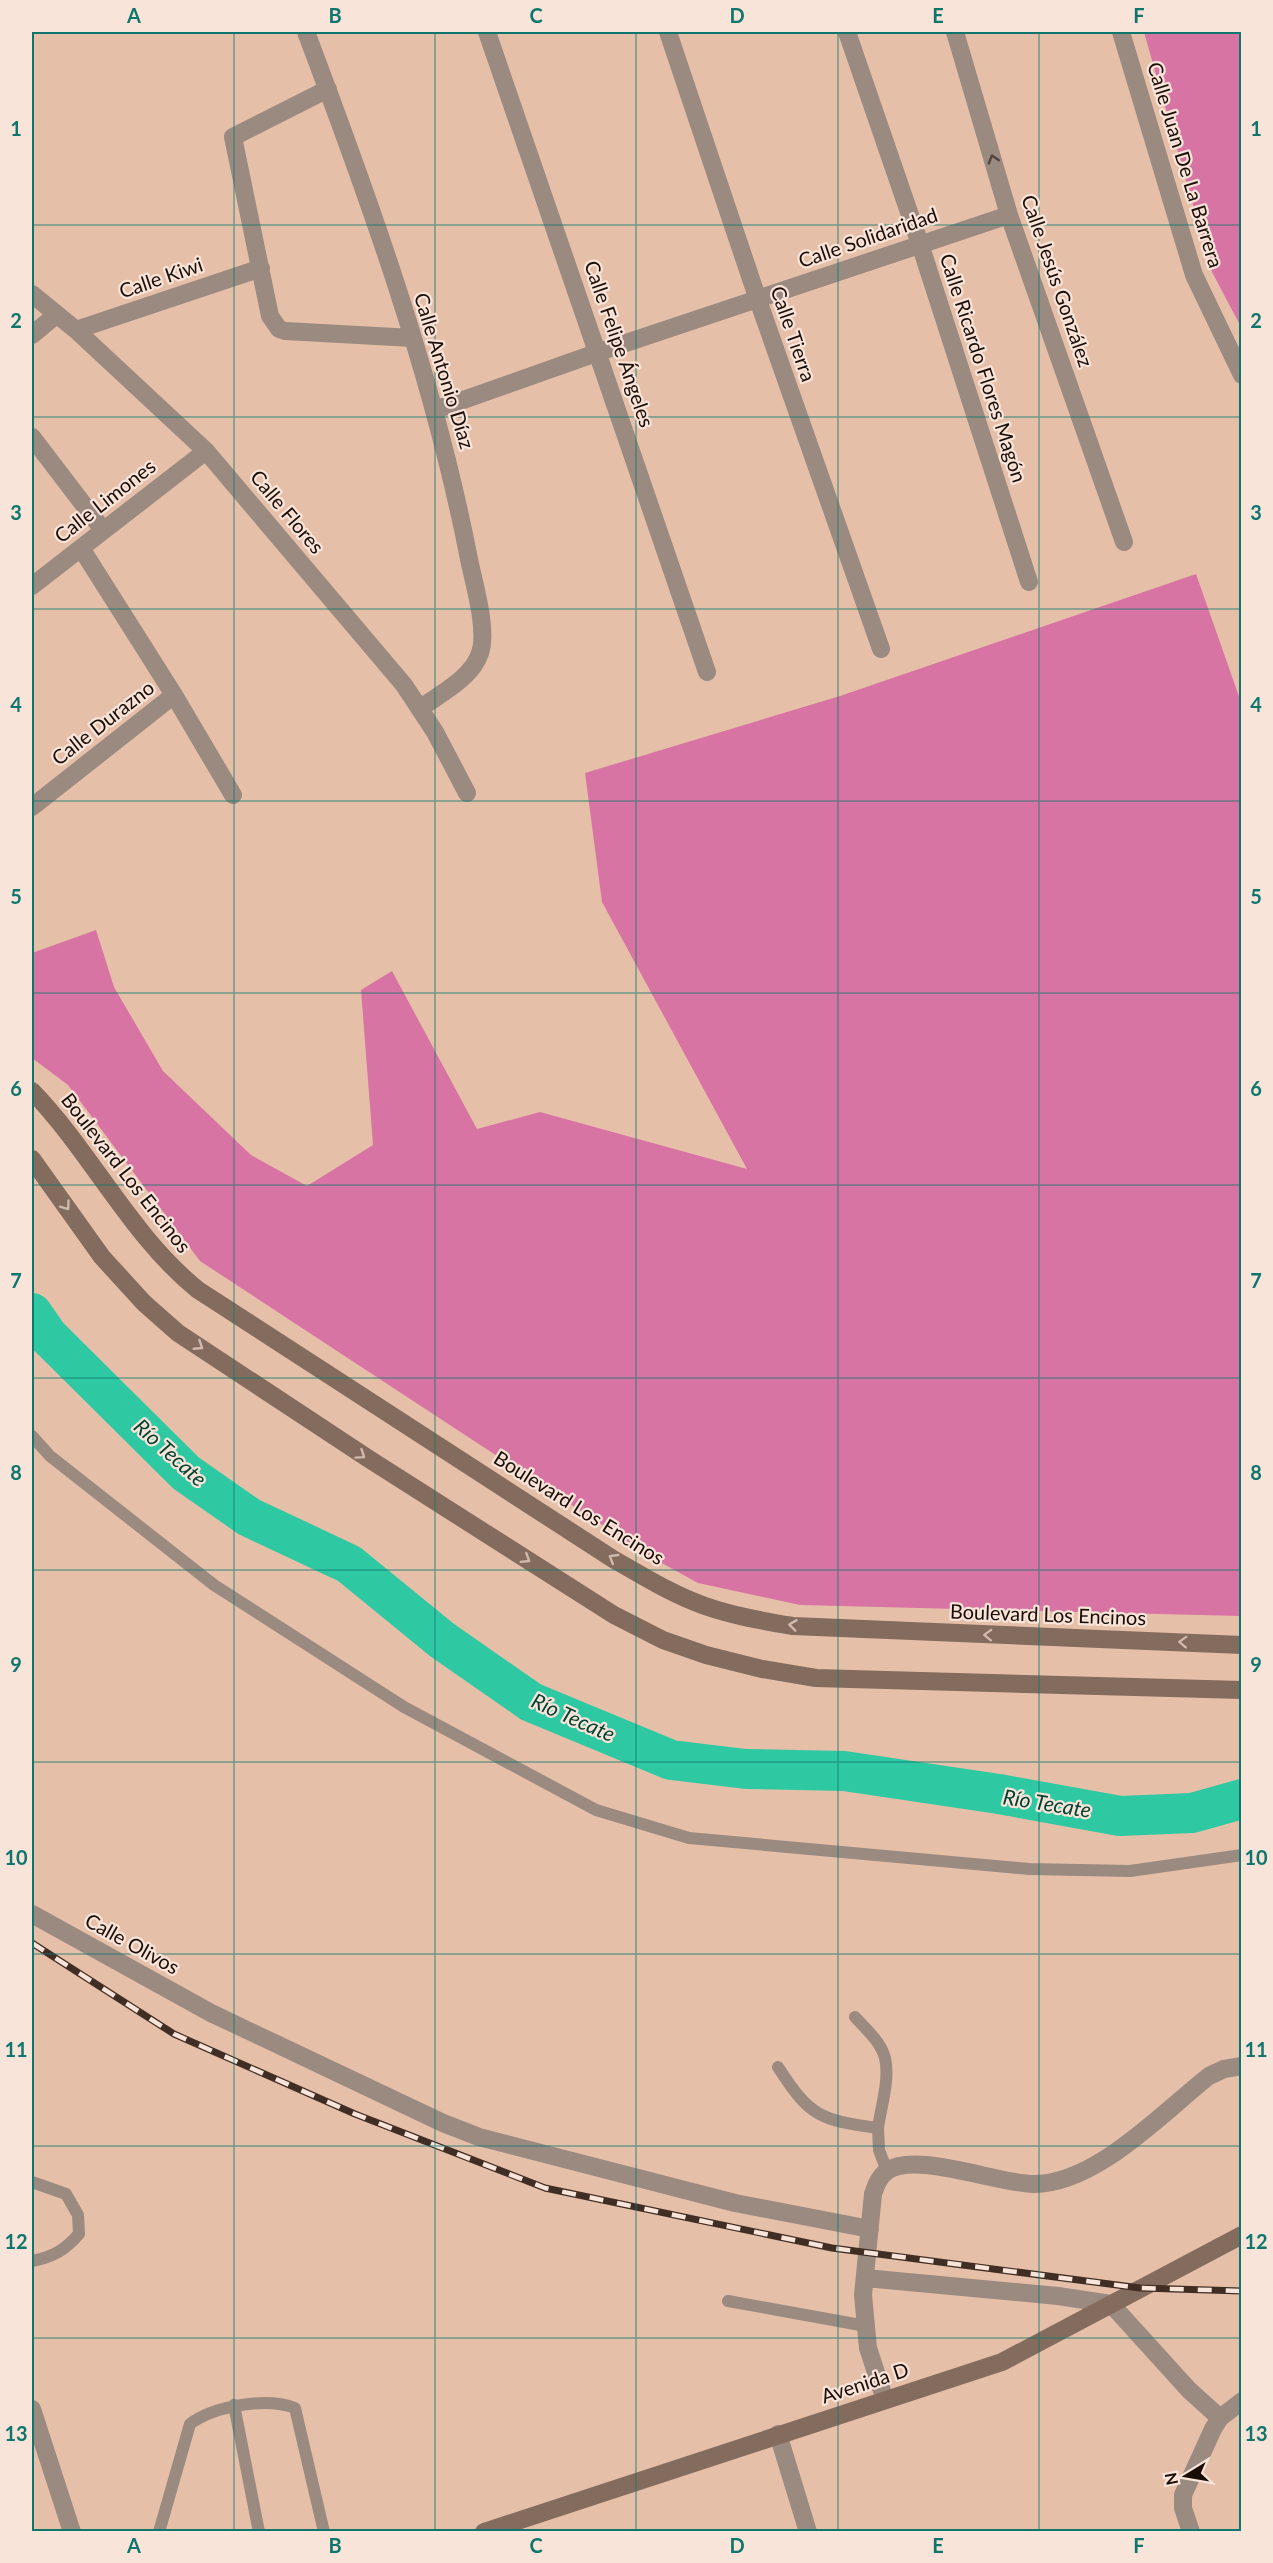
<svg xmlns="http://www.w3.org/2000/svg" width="1273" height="2563" font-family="Lato,sans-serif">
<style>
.forest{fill:#d874a3}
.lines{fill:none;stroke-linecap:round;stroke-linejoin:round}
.river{stroke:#2ec9a3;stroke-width:40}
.lane{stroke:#9a8a80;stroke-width:12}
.street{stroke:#9a8a80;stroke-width:18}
.secondary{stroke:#836b5d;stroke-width:18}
.rail-casing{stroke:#402e24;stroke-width:7}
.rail{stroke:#f8e4d9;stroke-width:4.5;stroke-dasharray:14;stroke-linecap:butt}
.oneway{stroke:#54453d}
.oneway2{stroke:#cfbaae}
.grid{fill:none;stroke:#0f766e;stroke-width:1.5;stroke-opacity:0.55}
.labels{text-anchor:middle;stroke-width:4.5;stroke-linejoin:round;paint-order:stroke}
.street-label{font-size:20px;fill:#1a0d06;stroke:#f8e4d9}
.water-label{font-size:21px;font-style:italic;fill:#004333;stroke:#f8e4d9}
.neatline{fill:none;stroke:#0f766e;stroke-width:2}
.grid-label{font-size:20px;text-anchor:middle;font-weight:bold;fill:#0f766e}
</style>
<rect width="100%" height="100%" fill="#e6bfa9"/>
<!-- forest -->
<path class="forest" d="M1144,32H1241V327L1212,272Z
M1196,574L1242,705L1241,1616L800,1605L698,1583L651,1557L200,1261L68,1085L32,1058V953L96,930L114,987L163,1071L251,1155L307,1186L373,1145L361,990L392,971L477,1129L540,1112L747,1169L602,902L585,773L840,696Z"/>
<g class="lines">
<!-- river -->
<path class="river" d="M32,1313L48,1336L186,1473L249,1517L349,1564L442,1640L531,1702L671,1760L746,1769L844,1771L999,1794L1120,1816L1192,1813L1242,1799"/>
<!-- lane -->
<path class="lane" d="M32,1436L50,1456L214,1585L404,1707L596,1810L689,1838L1029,1869L1130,1871L1242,1855
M855,2017C865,2028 881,2042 885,2058C890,2080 881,2106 878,2128
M778,2067C810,2117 820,2120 878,2128L879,2150L887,2171
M32,2182L66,2194L78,2215L79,2234C65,2250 53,2257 32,2261
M728,2301L866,2326
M234,2405L259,2532
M159,2532L190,2424C214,2406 266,2397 295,2408L324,2532"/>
<!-- street -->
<path class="street" d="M306,32C371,204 434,379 469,559C474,584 488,630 480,653C472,678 441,693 421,708
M487,32L707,672
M668,32L758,300L881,649
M847,32L920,244L1029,582
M955,32L1009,215L1124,542
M1121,32L1194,275L1242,375
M328,89L233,137L270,316L279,329L285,331L413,338
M32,294L76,330L206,451L404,685L435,732L467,793
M76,330L261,268
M32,335L56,315
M435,410L599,352L1009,215
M32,437L103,530
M81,548L174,695L233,795
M32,586L206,451
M32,807L174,695
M32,1914L211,2013L443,2123L479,2137L735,2203L870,2229
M865,2278L1058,2296L1111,2304L1189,2390L1220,2418
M885,2400L868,2348L863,2295L873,2194C876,2185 879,2177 887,2171C915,2151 999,2184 1034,2184C1096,2184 1162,2113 1209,2076L1224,2069L1242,2066
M32,2409L72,2532
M778,2434L808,2532
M1191,2532L1183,2508V2495L1213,2429L1220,2418L1242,2401"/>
<!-- secondary -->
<path class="secondary" d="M32,1091C92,1153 130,1235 198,1290L613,1559C643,1576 673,1595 705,1606C734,1616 763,1621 793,1626L1242,1645
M32,1159L102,1257L144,1303L178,1333L369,1459L614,1615L663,1640L706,1655L762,1669L816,1678L1242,1690
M484,2532L1002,2362L1242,2235"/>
<defs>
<path id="rail" d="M32,1943L174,2034L355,2114L545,2188L832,2248L1140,2288L1242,2291"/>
</defs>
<!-- rail casing -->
<use href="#rail" class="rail-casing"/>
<!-- rail -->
<use href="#rail" class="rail"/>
</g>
<!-- one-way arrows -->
<defs><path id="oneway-chevron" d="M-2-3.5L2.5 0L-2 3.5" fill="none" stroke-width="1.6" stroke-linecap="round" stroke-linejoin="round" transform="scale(1.5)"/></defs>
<use class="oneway" href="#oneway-chevron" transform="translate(993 159) rotate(-107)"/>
<g class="oneway2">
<use href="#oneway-chevron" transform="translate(66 1206) rotate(54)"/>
<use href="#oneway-chevron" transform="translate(199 1346) rotate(33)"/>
<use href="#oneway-chevron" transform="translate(361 1455) rotate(34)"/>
<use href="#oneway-chevron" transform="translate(613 1558) rotate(-149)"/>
<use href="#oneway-chevron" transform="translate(526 1559) rotate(32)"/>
<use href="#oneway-chevron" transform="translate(793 1625) rotate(-173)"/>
<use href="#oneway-chevron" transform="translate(988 1635) rotate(-178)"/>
<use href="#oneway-chevron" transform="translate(1183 1642) rotate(-178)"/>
</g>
<!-- grid -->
<path class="grid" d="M234,32V2532M435,32V2532M636,32V2532M838,32V2532M1039,32V2532M32,225H1242M32,417H1242M32,609H1242M32,801H1242M32,993H1242M32,1185H1242M32,1378H1242M32,1570H1242M32,1762H1242M32,1954H1242M32,2146H1242M32,2338H1242"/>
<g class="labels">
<!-- street labels -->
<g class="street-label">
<text transform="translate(1185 165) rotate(73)" y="7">Calle Juan De La Barrera</text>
<text transform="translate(868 238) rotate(-19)" y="7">Calle Solidaridad</text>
<text transform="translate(161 278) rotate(-19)" y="7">Calle Kiwi</text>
<text transform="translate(1057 281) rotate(71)" y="7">Calle Jesús González</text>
<text transform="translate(793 334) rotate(71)" y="7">Calle Tierra</text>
<text transform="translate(619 344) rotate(71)" y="7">Calle Felipe Ángeles</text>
<text transform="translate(983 368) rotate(72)" y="7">Calle Ricardo Flores Magón</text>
<text transform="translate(444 371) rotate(73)" y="7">Calle Antonio Díaz</text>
<text transform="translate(105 501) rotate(-38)" y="7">Calle Limones</text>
<text transform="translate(287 512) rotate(50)" y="7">Calle Flores</text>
<text transform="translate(103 723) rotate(-38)" y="7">Calle Durazno</text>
<text transform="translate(126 1173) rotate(52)" y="7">Boulevard Los Encinos</text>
<text transform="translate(579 1508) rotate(32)" y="7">Boulevard Los Encinos</text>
<text transform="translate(1048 1615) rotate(2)" y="7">Boulevard Los Encinos</text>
<text transform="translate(132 1944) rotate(29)" y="7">Calle Olivos</text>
<text transform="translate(865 2383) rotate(-18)" y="7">Avenida D</text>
</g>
<!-- water labels -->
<g class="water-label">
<text transform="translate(170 1453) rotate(42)" y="7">Río Tecate</text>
<text transform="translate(573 1718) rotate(24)" y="7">Río Tecate</text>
<text transform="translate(1047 1804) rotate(9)" y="7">Río Tecate</text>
</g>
</g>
<!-- border -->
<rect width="1273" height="2563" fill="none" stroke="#f8e4d9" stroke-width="66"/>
<!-- north arrow -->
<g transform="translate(1186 2476) rotate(259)" stroke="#f8e4d9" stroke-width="4.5" paint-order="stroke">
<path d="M0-4.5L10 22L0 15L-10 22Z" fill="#1a0d06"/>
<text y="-9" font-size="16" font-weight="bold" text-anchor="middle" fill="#1a0d06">N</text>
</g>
<rect x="33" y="33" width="1207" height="2497" class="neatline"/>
<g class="grid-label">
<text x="134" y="23">A</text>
<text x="335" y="23">B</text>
<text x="536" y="23">C</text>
<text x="737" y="23">D</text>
<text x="938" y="23">E</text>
<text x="1139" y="23">F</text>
<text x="16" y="136">1</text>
<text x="1256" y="136">1</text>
<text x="16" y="328">2</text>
<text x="1256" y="328">2</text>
<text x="16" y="520">3</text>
<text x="1256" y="520">3</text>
<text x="16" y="712">4</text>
<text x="1256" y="712">4</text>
<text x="16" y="904">5</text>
<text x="1256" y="904">5</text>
<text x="16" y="1096">6</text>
<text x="1256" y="1096">6</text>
<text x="16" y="1288">7</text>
<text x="1256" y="1288">7</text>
<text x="16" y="1480">8</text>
<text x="1256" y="1480">8</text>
<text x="16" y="1672">9</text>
<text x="1256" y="1672">9</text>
<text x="16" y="1865">10</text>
<text x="1256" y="1865">10</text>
<text x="16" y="2057">11</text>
<text x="1256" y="2057">11</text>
<text x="16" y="2249">12</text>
<text x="1256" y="2249">12</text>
<text x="16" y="2441">13</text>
<text x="1256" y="2441">13</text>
<text x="134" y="2553">A</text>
<text x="335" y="2553">B</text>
<text x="536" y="2553">C</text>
<text x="737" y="2553">D</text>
<text x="938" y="2553">E</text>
<text x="1139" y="2553">F</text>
</g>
</svg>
